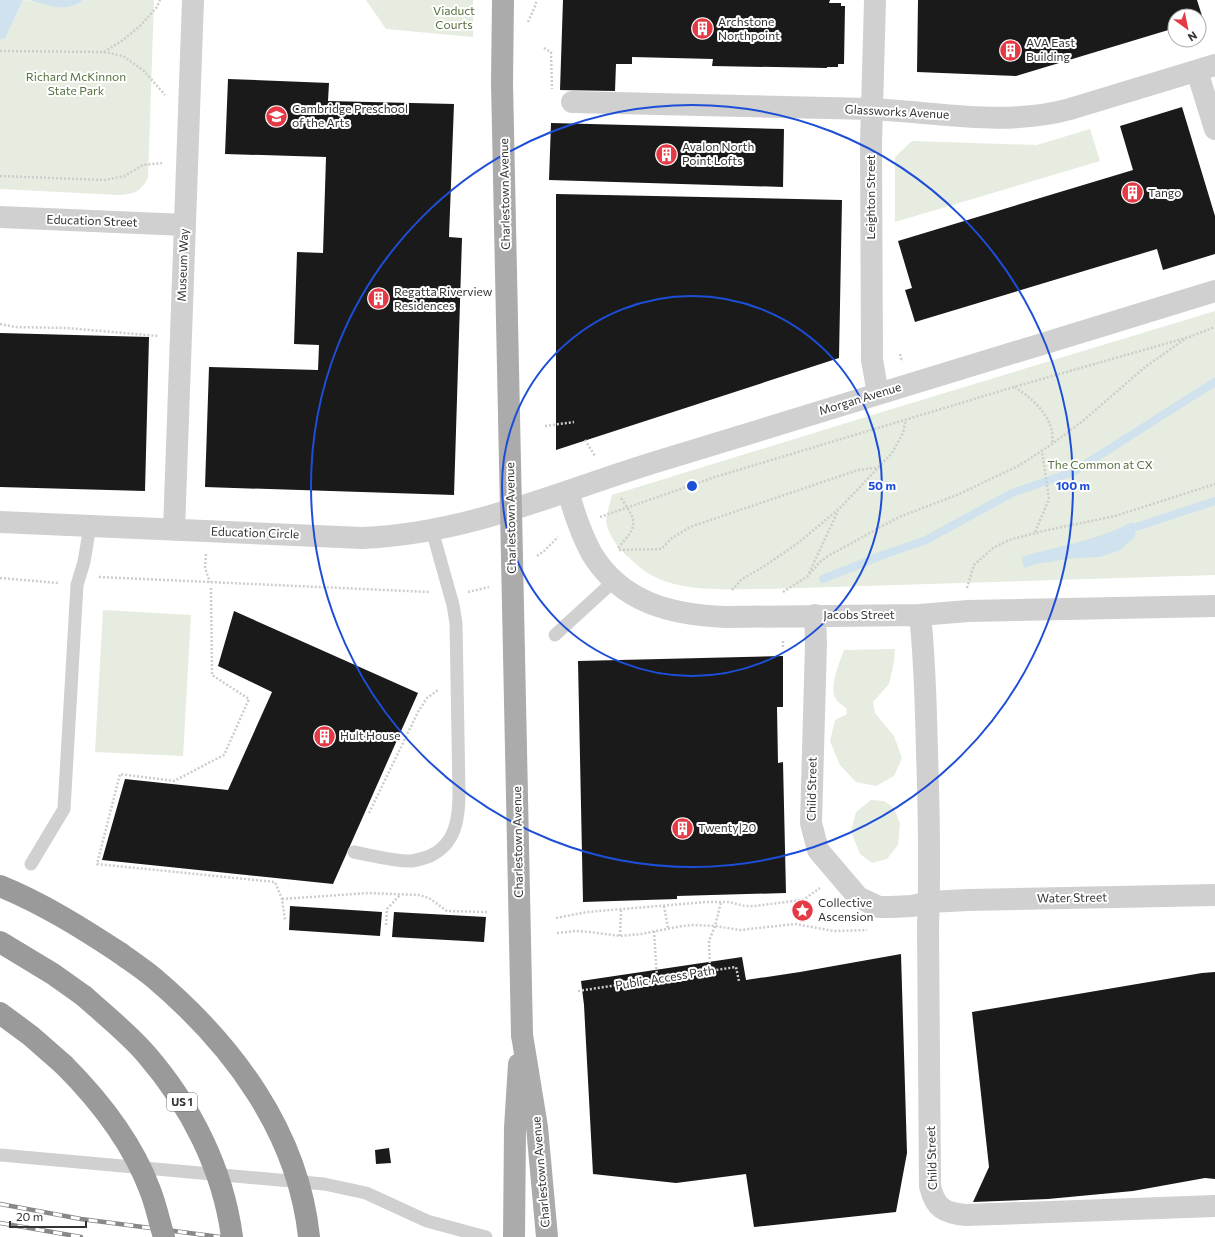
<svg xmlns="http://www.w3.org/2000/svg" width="1215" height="1237" font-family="Commissioner,sans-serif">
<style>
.green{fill:#e6ecdf}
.water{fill:#cfe2ee}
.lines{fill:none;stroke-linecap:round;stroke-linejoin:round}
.stream{stroke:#cfe2ee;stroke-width:8}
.building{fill:#1a1a1a}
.path{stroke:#cdcdcd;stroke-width:2.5;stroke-dasharray:2 2;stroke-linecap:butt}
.lane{stroke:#d0d0d0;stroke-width:13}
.street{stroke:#d0d0d0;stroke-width:22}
.primary{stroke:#ababab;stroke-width:22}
.highway{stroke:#9a9a9a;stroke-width:22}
.rail-casing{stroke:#888;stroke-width:4.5}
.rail{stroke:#fff;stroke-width:3;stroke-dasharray:9;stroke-linecap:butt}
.primary-bridge{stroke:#ababab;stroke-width:22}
.highway-bridge{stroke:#9a9a9a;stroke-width:22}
.ring{fill:none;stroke:#1d4ed8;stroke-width:2}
.labels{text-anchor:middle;stroke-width:4;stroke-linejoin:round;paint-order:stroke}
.shield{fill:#fff;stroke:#707070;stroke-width:1}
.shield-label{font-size:11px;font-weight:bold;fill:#333}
.park-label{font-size:12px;fill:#56703f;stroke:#fff}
.poi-label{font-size:12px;fill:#333;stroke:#fff;text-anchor:start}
.street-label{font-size:12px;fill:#333;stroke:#fff}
.centre{fill:#1d4ed8;stroke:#fff;stroke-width:2}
.ring-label{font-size:12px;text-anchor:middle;font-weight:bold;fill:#1d4ed8;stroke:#fff;stroke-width:4;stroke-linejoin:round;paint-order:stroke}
</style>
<rect width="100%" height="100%" fill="#fff"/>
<!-- green -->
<path class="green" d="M23,0C40,0 69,15 83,0H154L148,178C140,192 135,194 119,195L0,189V39H5Z
M366,0H473V37L386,29Z
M1090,129L1100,161L895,222V157L912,141L1037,145Z
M1215,311V575L768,589C727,588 679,595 643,570C637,565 632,560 627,556C618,548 608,534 606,522C606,516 610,502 612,495L882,412Z
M103,610L191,615L183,756L95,752Z
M895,649L894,662L889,684L873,702L875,713L894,736L902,758L894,776L876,786L856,782L840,765L830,741L835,720L847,714L846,708C843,705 838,703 836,699C828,688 840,662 844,650Z
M871,800L884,801L894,808L900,823L898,845L887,859L872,863L860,854L851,831L856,812Z"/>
<!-- water -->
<path class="water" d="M0,0H23L5,39H0Z
M29,0H83C69,14 44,4 29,0Z
M1132,522L1136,527L1135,537L1120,550L1100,557L1075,558L1036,564L1024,568L1022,557C1060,545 1097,541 1132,522Z"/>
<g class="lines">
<!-- stream -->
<path class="stream" d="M1136,527L1215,501
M823,579L883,555L926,540L1012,493L1073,472L1215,382"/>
</g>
<!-- building -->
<path class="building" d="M563,0H830L829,3H841V6H845L844,64H838V67H827V68L712,66L713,59L632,57V64H616L615,91L560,90Z
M918,0H1197L1203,19L1199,20V16H1175V28L1016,76L917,72Z
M228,79L329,83L328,101L454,104L449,237L462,238L454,495L205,487L209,367L318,370L319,345L294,344L297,252L323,253L326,157L225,154Z
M1182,107L1215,216V254L1163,270L1157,249L915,322L905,290L912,288L898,241L1133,170L1120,126Z
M551,123L784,129L783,187L549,180Z
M556,194L842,200L839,358L556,450Z
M0,333L149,337L145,491L0,487Z
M234,611L418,693L333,884L102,860L125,779L228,790L272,692L218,666Z
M783,656V707H777L778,763L783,762L786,893L677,896V899L583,902L578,661Z
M290,906L382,912L380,936L289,930Z
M394,912L486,917L484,942L392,937Z
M901,954L907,1153L896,1212L754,1227L746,1174L676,1183L593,1174L584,1005L581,981L742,957L746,980L800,972Z
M1215,972V1179L1205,1178L1133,1191L1048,1199L973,1202L989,1167L972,1012L1202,973Z
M389,1148L391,1163L376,1164L375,1150Z"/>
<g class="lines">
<!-- path -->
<path class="path" d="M528,22L536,4V0
M544,48L551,52L552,89
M0,51L104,52L123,40L141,25L157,7L160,0
M104,52L123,56L144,71L165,95
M0,176L104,180L125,176L143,165L162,163
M0,324L15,327L67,328L158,336
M900,354L902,362
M1015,387C1034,400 1056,419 1052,444
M545,426L574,422
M585,440L595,456
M600,517L715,477L1014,387L1189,337L1215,327
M1035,532L1049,499L1042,451
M618,548C638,525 638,523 621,498
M619,550L661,549L672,538L690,527L858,470L881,467
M206,554L205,568L210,582
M537,556L544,551L558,537
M809,573L838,511
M99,577L429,592
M0,578L58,583
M211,588L212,675L249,699L224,755L174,781L120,774L97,864L275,882L282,899L285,920
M967,588L974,565L993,548L1009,540L1043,531L1115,516L1215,484
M732,590L742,579L763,567L798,543L840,508L892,453L903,433L906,419
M468,592L489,587
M783,592L808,576L820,562L828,556L899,517L957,495L1020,465L1052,444L1084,420L1145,367L1185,339
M783,641V647
M369,813L418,712L427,698L438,690
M282,899L368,893L419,895L429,898L447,911L487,912
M664,906L668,928
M556,918L587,912L706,902H729L745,906H755L803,900L820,888
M386,925L387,909L400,895
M654,931L657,979
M557,933L576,931L590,932L620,936L641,934L682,926L692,925L715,926L740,930L795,924L834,931L867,930
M620,936L621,910
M710,971L709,941L715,926L721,902
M578,991L736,967L739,981"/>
<!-- lane -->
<path class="lane" d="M555,635L615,580
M354,852C370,855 398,862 412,861C418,860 424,858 430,856C456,844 459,818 459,793L456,623L453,605L432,530
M31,864L64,809L77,585L84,562L90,526
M0,1155L324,1184L366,1193L427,1221L486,1237"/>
<!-- street -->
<path class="street" d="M875,0L871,144L872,360L878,394
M1197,71L1215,129
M572,102C671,104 771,106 871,109C937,112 1005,127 1070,109L1215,65
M0,217L185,225
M568,491C574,513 581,534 592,554C622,603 672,615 726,617L920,615L968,611L1215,606
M0,522L362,538C468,534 560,491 659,461C845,404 1030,348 1215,291
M174,530L193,0
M815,615L816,644L811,823L818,850L858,897L866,901L879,907H891L912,906L929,902L968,900L1215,895
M920,615C925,660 926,706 927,752C929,811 930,870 928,928L930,1186C935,1208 944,1213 966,1215L1215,1206"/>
<!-- primary -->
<path class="primary" d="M502,82L503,0
M522,1035L537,1127L547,1237
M514,1237L515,1128L519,1064"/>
<!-- highway -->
<path class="highway" d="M0,886C42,903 82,928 120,953
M0,942L53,974L84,996
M0,1013L31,1036L64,1065"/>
<defs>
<path id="rail" d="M0,1204L81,1219L220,1237
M0,1223L81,1237"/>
</defs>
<!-- rail casing -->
<use href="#rail" class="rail-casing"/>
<!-- rail -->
<use href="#rail" class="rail"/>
<!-- primary-bridge -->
<path class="primary-bridge" d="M502,82L522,1035"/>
<!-- highway-bridge -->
<path class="highway-bridge" d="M120,953C131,961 143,969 154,978C233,1045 298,1132 309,1237
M84,996C105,1015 128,1033 146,1054C191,1106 223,1169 232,1237
M64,1065C100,1101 132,1142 150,1190C156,1205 159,1221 164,1237"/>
</g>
<!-- distance rings -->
<g class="ring">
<circle cx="692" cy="486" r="190"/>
<circle cx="692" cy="486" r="381"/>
</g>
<!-- icons -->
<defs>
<symbol id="building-disc" viewBox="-11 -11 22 22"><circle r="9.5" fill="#e63946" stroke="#fff"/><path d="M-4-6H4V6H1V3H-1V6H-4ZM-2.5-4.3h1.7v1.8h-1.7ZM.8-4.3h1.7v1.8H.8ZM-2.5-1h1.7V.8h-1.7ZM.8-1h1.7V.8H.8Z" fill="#fff"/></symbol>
<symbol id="school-disc" viewBox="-11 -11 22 22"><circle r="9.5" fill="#e63946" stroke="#fff"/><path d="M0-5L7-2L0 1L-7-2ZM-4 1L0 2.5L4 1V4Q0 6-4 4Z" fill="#fff"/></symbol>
<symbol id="sight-disc" viewBox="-11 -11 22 22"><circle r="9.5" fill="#e63946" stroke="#fff"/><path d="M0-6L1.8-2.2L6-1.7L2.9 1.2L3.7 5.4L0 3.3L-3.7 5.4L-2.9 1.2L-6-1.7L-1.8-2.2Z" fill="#fff"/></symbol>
</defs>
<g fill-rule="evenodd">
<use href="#building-disc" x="690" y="16" width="25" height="25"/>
<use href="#building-disc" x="998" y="38" width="25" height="25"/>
<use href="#school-disc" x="264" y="104" width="25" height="25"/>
<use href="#building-disc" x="654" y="142" width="25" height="25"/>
<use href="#building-disc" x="1120" y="180" width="25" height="25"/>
<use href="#building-disc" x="366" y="286" width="25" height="25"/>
<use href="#building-disc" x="312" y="724" width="25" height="25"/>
<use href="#building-disc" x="670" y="816" width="25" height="25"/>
<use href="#sight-disc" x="790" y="898" width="25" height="25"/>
</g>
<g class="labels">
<!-- shield labels -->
<rect class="shield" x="167" y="1093" width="30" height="18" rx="3"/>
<g class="shield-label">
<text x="182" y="1106">US 1</text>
</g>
<!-- park labels -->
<g class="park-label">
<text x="454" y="15">Viaduct<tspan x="454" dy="14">Courts</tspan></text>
<text x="76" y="81">Richard McKinnon<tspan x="76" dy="14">State Park</tspan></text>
<text x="1100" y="469">The Common at CX</text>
</g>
<!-- poi labels -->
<g class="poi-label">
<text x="718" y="26">Archstone<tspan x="718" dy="14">Northpoint</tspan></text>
<text x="1026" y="47">AVA East<tspan x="1026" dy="14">Building</tspan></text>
<text x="292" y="113">Cambridge Preschool<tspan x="292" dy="14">of the Arts</tspan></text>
<text x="682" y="151">Avalon North<tspan x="682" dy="14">Point Lofts</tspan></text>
<text x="1148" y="197">Tango</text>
<text x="394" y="296">Regatta Riverview<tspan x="394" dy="14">Residences</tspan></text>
<text x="340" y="740">Hult House</text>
<text x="698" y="832">Twenty|20</text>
<text x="818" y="907">Collective<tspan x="818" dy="14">Ascension</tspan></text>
</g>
<!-- street labels -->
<g class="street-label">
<text transform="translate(897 112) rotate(3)" y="4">Glassworks Avenue</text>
<text transform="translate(505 194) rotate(-91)" y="4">Charlestown Avenue</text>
<text transform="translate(871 197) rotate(-90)" y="4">Leighton Street</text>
<text transform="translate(92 221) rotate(2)" y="4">Education Street</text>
<text transform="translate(183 265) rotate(-88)" y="4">Museum Way</text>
<text transform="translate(860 399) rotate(-17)" y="4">Morgan Avenue</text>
<text transform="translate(511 518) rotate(-91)" y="4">Charlestown Avenue</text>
<text transform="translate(255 533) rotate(2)" y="4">Education Circle</text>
<text x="859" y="619">Jacobs Street</text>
<text transform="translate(812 789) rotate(-89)" y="4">Child Street</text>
<text transform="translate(518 842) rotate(-91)" y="4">Charlestown Avenue</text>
<text transform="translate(1072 898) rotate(-1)" y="4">Water Street</text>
<text transform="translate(665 978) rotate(-9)" y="4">Public Access Path</text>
<text transform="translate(932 1158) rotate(-92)" y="4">Child Street</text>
<text transform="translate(541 1172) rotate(-95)" y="4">Charlestown Avenue</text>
</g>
</g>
<circle cx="692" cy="486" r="6" class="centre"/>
<g class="ring-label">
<text x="882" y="490">50 m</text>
<text x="1073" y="490">100 m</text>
</g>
<!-- north arrow -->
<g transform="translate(1187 28) rotate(147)"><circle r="19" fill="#ffffff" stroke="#adadad"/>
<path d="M0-3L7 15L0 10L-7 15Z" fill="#e63946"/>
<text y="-6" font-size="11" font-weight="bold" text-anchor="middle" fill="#333333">N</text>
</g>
<!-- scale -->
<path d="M10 1221v6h76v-6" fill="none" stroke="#333333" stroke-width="2"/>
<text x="16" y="1221" font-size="12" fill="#333333" stroke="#ffffff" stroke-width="3" paint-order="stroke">20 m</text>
</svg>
